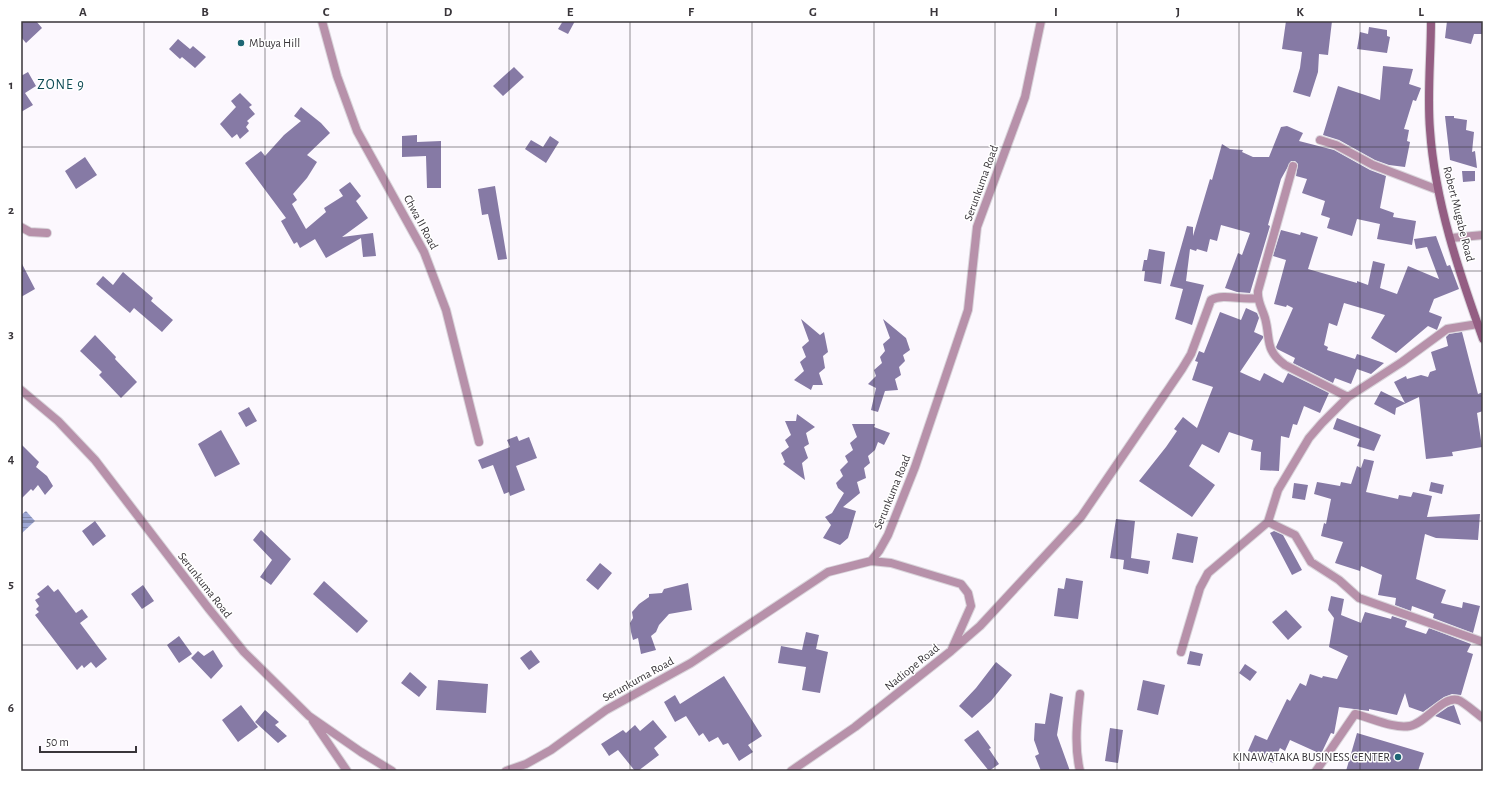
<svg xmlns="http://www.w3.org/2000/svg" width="1504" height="792" font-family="'Alegreya Sans',sans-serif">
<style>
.water{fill:url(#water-rules)}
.building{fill:#867aa5}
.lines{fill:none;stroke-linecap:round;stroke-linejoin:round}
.street-casing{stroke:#d9d5db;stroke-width:10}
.secondary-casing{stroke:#d9d5db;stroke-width:10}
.street{stroke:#b791aa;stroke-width:8}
.secondary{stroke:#945e83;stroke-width:8}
.grid{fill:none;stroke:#39353a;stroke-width:1;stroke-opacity:0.55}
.poi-dot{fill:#1e6674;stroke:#fff;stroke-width:1.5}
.labels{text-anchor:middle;stroke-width:3;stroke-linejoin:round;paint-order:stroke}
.poi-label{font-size:12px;fill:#39353a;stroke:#fff;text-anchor:start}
.street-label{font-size:12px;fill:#39353a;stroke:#fff}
.quarter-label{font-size:14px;letter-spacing:1px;fill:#0f4b55;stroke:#fff}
.neatline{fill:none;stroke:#39353a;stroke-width:1.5}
.grid-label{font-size:13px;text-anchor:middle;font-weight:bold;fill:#39353a}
</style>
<defs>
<pattern id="water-rules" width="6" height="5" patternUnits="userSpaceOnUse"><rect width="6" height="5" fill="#9fa8d5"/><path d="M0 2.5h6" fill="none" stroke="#838aae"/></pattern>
</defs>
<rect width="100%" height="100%" fill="#fcf8fe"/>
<!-- water -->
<path class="water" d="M26,511L35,521L22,533L21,515Z"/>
<!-- building -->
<path class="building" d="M21,21H36L42,28L26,43L21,37Z
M563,21H575L568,34L558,29Z
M1286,21H1332L1328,55L1319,54L1318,72L1310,97L1293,92L1300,68L1302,52L1282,49Z
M1447,21H1483V34H1474L1471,44L1445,38Z
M1369,27L1387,30V36L1390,37L1387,53L1357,49L1360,32L1368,34Z
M178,39L190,49L193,46L206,57L195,68L182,57L180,59L169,49Z
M1383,66L1413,69L1409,84L1421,88L1416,101L1413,100L1404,129L1409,130L1407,141L1410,142L1405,167L1389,165L1375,160L1339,140L1323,135L1338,86L1380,100Z
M514,67L524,77L503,96L493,86Z
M28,72L36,86L25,93L33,105L21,112V76Z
M240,93L252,105L249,107L255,114L247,121L249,123L246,127L249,131L240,139L237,134L232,138L220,124L236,107L231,101Z
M301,107L321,123L330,133L307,155L317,162L307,178L293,194L297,200L292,204L306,229L326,212L324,208L343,196L339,190L350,182L361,196L356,201L368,218L342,237L373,233L376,256L363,257L361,238L326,258L315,239L300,248L297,242L294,244L281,221L286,218L245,163L261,151L265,156L284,135L301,121L294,116Z
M1445,116H1454V118L1467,120L1466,130L1474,132L1472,152L1475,151L1477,168L1450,160Z
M1287,126L1303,133L1299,141L1334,150L1370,170L1386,176L1380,208L1394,213L1393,217L1416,221L1412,245L1377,239L1380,224L1357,219L1352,236L1327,228L1330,218L1321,215L1325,201L1302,193L1307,179L1296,176L1298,164L1295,161H1291L1281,179L1268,225L1270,226L1250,293L1237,292L1225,288L1238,253L1242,255L1250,233L1221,225L1217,241L1210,239L1207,252L1197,249L1196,251L1190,249L1186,281L1204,285L1192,325L1175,319L1183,289L1170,286L1187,226L1193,227V236L1210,179L1212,180L1222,144L1230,149L1243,150L1242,152L1253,157H1269L1281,127Z
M417,135V142L441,141V188H427L426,156L402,157V136Z
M550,136L559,142L546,163L525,149L531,140L543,147Z
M85,157L97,175L76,189L65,171Z
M1462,171H1475V181L1463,182Z
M495,186L507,259L498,260L488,214L482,215L478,189Z
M1281,230L1300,235L1301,232L1318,237L1308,269L1357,283V281L1368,285L1373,261L1385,264L1380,288L1397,294L1408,266L1439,279L1427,247L1416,249L1414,239L1436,236L1447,266L1450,265L1459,289L1434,299L1429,312L1442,317L1437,330L1428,326L1396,353L1371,338L1385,315L1344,303L1337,326L1329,323L1324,345L1328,347L1327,350L1355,359L1357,354L1384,363L1371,374L1357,369L1351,384L1335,378L1333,383L1293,363L1295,358L1277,349L1276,347L1293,308L1287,305L1286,307L1274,304L1286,260L1273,256Z
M1149,249L1165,252L1161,284L1144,281L1145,271H1142L1144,260H1147Z
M21,262L35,289L21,297Z
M123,272L153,298L151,301L173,320L162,332L134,308L130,313L96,284L103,276L113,285Z
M1246,308L1257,313L1259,318L1254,332L1263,336V338L1240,372L1260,381L1264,373L1283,383L1288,373L1329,393L1320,413L1304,406L1297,425L1293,424L1289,438L1281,436L1279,471L1260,470L1261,452L1251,450L1253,440L1229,432L1219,453L1202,444L1189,466L1215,485L1192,517L1139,481L1166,447L1177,431L1174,429L1183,417L1197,428L1213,387L1192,380L1198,362L1195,361L1199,351L1204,353L1220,312L1241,320Z
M801,319L820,335L824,332L828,352L823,356L825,368L819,373L823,385H813L811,390L794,380L804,371L800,362L806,357L802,347L809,341Z
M883,319L906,338L910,350L903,355L905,361L899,367L901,375L895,379L898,390L885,391L878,412L871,410L876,388L868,384L876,376L874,370L882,363L880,357L885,351L883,344L890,338Z
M1462,332L1478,394L1483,392V411L1477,413L1482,447L1452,452L1453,456L1426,459L1419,397L1396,408L1395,415L1374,404L1381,391L1405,403L1394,382L1406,376L1407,379L1421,375L1428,377L1430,372L1436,370L1431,352L1448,346L1446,337L1449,334Z
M95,335L116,357L115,359L137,382L121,398L99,375L102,372L80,351Z
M249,407L257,421L246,427L238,413Z
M797,414L815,427L806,433L809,444L804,447L808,458L802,463L805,480L783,464L785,462L781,453L789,447L785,440L791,435L785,421H796Z
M1337,418L1381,435L1374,451L1357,446L1360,439L1333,429Z
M852,424H875L874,427L890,433L884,445L878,442L875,450L868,456L870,463L864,468L866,478L857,482L860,493L843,507L856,511L848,538L840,545L823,538L831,525L825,517L832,513L844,493L838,488L836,483L843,476L840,470L848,462L845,456L853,450L850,443L857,437Z
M221,430L240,464L215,477L198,444Z
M517,436L519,441L529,437L537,458L516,466L525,490L510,496L509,492L504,494L493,465L482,469L478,460L510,447L507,440Z
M21,444L39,462L36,467L47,476L53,486L45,495L38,485L33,491L31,489L21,499Z
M1364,459L1374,461L1366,492L1398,499L1399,495L1411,497L1413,492L1432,496L1427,517L1480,514L1478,540L1436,538L1425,534L1416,579L1446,590L1441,603L1462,608L1463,602L1480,606L1473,633L1433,618L1434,614L1412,606L1411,611L1395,605L1396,598L1378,595L1382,575L1361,566L1360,571L1335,563L1343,542L1321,536L1324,523L1326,524L1331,499L1314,494L1317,482L1340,486L1341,482L1351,484L1357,466L1361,468Z
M1431,482L1444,485L1442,494L1429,491Z
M1294,483L1308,485L1305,500L1292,498Z
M1116,519L1135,521L1131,558L1150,561L1148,574L1123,569L1124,560L1110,558Z
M95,521L106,536L93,546L82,531Z
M261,530L291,559L271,585L260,577L272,560L253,540Z
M1274,531L1283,535L1302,570L1292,575L1270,533Z
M1177,533L1198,537L1193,563L1172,559Z
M600,563L612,573L598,590L586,580Z
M1066,578L1083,581L1078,619L1054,616L1058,588L1064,589Z
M324,581L368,621L357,633L313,594Z
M688,583L692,610L669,614L659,625L656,632L651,636L656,650L641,654L638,638L633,640L631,632L630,623L633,618L632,612L639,604L649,597V594L662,593L664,589Z
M48,585L54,592L58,589L76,613L82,609L88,617L80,623L107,659L96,668L91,662L84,668L82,665L77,670L35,615L39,612L36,609L39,606L35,600L40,597L37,594Z
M143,585L154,601L142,609L131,594Z
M1331,596L1344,599L1341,615L1361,623L1365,612L1391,619L1392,616L1407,621L1405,627L1426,634L1429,628L1471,644L1467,652L1473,654L1461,695L1452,694L1444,697L1423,712L1409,707L1405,693L1397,715L1369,709V711L1339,707L1334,734L1331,733L1321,754L1290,740L1285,751L1280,748L1273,763L1248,751L1255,735L1267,740L1287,699L1290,701L1300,683L1306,686L1310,674L1322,678L1323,676L1337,679L1348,656L1329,647L1334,618L1328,610Z
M1286,610L1302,627L1288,640L1272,622Z
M806,632L819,635L816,649L828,652L820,693L802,690L806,667L778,663L781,646L802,650Z
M179,636L192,654L179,663L167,645Z
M213,650L223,666L211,679L191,658L198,651L204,656Z
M531,650L540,662L529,670L520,658Z
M1190,651L1203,654L1200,666L1187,664Z
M996,662L1012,675L991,701L972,718L959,706L976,688Z
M1245,664L1257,672L1250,681L1239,673Z
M410,672L427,687L419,697L401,683Z
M724,676L762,736L748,745L753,752L739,761L728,743L723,745L718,737L709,742L703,733L699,736L686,716L675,722L664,702L675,695L680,704Z
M438,680L488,684L486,713L436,710Z
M1143,680L1165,685L1158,715L1137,710Z
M1050,693L1063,697L1057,735L1070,771H1041L1035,756L1039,754L1034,740L1035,723L1045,724Z
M241,705L258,727L238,742L222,720Z
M1454,705L1461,725L1435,716L1448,707Z
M265,710L279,722L275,725L287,736L278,743L255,722Z
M653,720L667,737L654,748L659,755L638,771H635L618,750L609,756L601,744L623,730L626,733L635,725L640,731Z
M1110,728L1123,730L1118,763L1105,761Z
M978,730L991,748L989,749L999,764L989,771L964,740Z
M1357,733L1424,753L1418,771H1346Z"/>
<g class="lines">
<defs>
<path id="street" d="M322,21L337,76L357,131L424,252L446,310L479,442
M1320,140L1336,145L1373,165L1438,190
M1293,166L1258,291C1257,301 1262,308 1265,318C1271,340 1264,349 1285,365L1348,397
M21,227L30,232L47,233
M1451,238L1483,235
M21,390L58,421L95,460L209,609L244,652L309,716L361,752L392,771
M1268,522L1295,535L1311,562L1339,580L1359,598L1483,642
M951,651L980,626L1081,517L1182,369L1191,354L1211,300C1224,293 1243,301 1257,298
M1181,652L1200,588L1208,573L1268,522L1278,490L1309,438L1322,423L1348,397L1402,362L1447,329L1478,324
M313,721L347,771
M506,771L526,764L551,750L606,710L691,663L828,572L871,561L879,551L888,535L915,467L968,310L977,227L1025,97L1041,21
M791,771L855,727L951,651L971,606L968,593L961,584L891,563L871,561
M1080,771C1074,746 1077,720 1080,694
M1316,771L1355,714C1372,718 1393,729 1410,726C1426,723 1442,696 1458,700C1464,702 1477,714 1483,718"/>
<path id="secondary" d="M1431,21C1431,57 1427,94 1430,130C1435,202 1459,272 1483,339"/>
</defs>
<!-- street casing -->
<use href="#street" class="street-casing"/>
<!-- secondary casing -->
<use href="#secondary" class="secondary-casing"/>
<!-- street -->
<use href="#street" class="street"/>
<!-- secondary -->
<use href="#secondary" class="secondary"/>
</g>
<!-- grid -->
<path class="grid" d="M144,21V771M265,21V771M387,21V771M509,21V771M630,21V771M752,21V771M874,21V771M995,21V771M1117,21V771M1239,21V771M1360,21V771M21,147H1483M21,271H1483M21,396H1483M21,521H1483M21,645H1483"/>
<!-- markers -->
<g class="poi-dot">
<circle cx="241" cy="43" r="4"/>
<circle cx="1398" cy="757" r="4"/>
</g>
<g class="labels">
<!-- poi labels -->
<g class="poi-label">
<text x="249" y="47">Mbuya Hill</text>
<text x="1390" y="761" text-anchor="end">KINAWATAKA BUSINESS CENTER</text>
</g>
<!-- street labels -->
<g class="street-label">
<text transform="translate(981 183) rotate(-70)" y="4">Serunkuma Road</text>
<text transform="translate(1459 214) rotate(76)" y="4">Robert Mugabe Road</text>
<text transform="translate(421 222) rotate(62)" y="4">Chwa II Road</text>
<text transform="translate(892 492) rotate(-68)" y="4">Serunkuma Road</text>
<text transform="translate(205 585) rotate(52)" y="4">Serunkuma Road</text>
<text transform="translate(912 667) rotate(-39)" y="4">Nadiope Road</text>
<text transform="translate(638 679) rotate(-29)" y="4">Serunkuma Road</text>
</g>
<!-- quarter labels -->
<g class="quarter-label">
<text x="61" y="89">ZONE 9</text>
</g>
</g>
<!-- border -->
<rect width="1504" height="792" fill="none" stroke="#ffffff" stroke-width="44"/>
<!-- scale -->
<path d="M40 746v6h96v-6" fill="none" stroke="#39353a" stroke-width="2"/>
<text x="46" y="746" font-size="12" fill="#39353a" stroke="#ffffff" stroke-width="3" paint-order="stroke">50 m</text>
<rect x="22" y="22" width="1460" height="748" class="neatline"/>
<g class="grid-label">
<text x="83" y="16">A</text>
<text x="205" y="16">B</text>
<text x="326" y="16">C</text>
<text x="448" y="16">D</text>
<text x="570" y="16">E</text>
<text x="691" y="16">F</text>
<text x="813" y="16">G</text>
<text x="934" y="16">H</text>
<text x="1056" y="16">I</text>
<text x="1178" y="16">J</text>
<text x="1300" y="16">K</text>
<text x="1421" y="16">L</text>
<text x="11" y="89">1</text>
<text x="11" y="214">2</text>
<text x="11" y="338">3</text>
<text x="11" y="463">4</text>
<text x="11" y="588">5</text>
<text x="11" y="712">6</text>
</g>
</svg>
